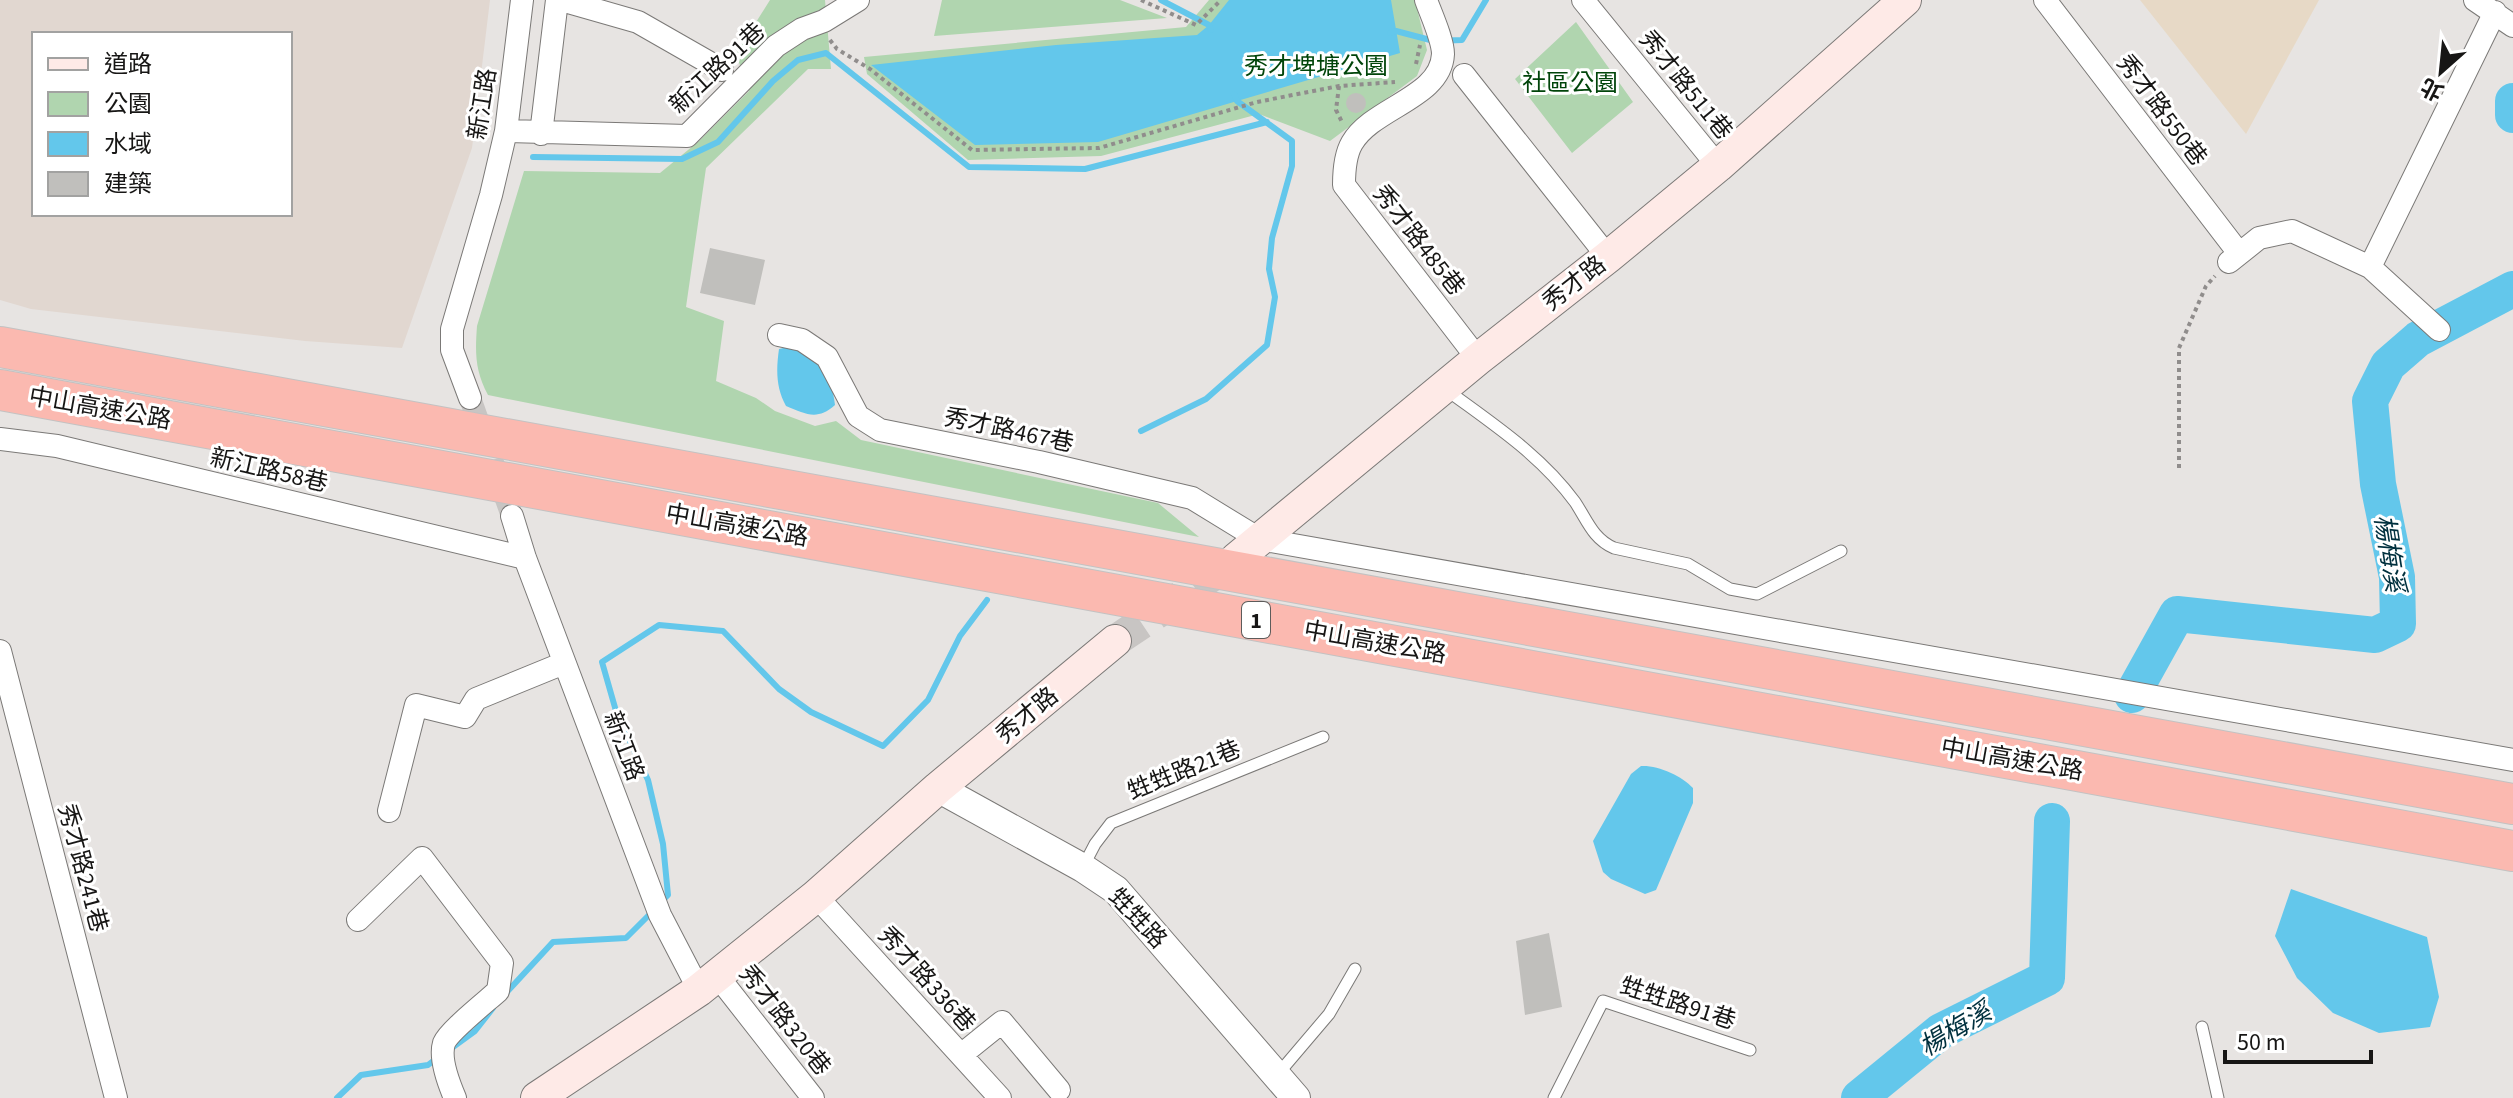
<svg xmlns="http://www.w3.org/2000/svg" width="2513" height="1098" font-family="'Source Sans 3','Noto Sans TC',sans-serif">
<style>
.commercial{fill:#e7d9c6}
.built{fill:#e1d7d0;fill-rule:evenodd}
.green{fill:#b0d5af}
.water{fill:#63c7eb}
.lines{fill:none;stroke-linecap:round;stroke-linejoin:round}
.stream{stroke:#63c7eb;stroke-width:6}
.river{stroke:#63c7eb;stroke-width:36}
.building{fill:#c0bfbc}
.minor-tunnel{stroke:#c8c5c3;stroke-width:22;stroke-dasharray:22 11;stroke-linecap:butt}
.secondary-tunnel{stroke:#c8c5c3;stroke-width:32;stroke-dasharray:32 16;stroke-linecap:butt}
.service-casing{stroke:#7b7977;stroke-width:13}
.minor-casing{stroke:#7b7977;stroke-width:24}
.tertiary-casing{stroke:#7b7977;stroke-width:30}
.secondary-casing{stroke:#7b7977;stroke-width:34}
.motorway-casing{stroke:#c3c2c2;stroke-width:42}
.path{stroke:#908d8c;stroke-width:4;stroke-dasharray:4 4;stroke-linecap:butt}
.service{stroke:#fff;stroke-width:11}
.minor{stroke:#fff;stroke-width:22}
.tertiary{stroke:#fff;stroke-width:28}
.secondary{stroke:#feeae7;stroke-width:32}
.motorway{stroke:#fbb9b0;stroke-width:40}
.labels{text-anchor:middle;stroke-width:6;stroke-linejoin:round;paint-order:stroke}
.shield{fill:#fff;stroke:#5d5c5b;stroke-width:2}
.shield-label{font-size:22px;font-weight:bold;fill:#171615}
.park-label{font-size:24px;fill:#01450a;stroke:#fff}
.street-label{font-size:24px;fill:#171615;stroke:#fff}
.water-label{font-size:26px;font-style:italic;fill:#00303e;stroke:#fff}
</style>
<rect width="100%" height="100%" fill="#e7e4e2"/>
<!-- commercial -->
<path class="commercial" d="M2140,0H2319L2246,134Z"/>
<!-- built -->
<path class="built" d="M0,0H490L472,148L402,348L305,341L31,309L0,300ZM34,34H290V214H34Z"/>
<!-- green -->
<path class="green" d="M770,0H825L831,69H808L706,168L686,307L724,321L716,381L756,398L775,411L815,426L836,421L861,440L1158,503L1199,537L488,395C475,371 475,353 477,326L524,171L660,173L699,141L749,91L736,54Z
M942,0H1120L1167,18L934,36Z
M1209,0H1415L1427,50L1417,76L1330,141L1259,114L1101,156L968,160L867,74L864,57L1186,27Z
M1576,22L1633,102L1572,153L1515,79Z"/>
<!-- water -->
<path class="water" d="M1229,0H1391L1400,53L1098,142L975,145L871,65L1056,45L1197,35L1209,25Z
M792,346C818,359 832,375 835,405C817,421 806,414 786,406C776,388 776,370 779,349Z
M1641,766C1658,765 1682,776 1693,788V803L1656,890L1645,894L1611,879L1603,872L1593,841L1631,774Z
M2291,889L2427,937L2439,997L2430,1027L2379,1033L2333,1013L2297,978L2275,936Z"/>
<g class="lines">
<!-- stream -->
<path class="stream" d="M1161,0L1209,25L1211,30
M1390,33L1396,31L1434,41L1462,40L1486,0
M533,157L682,159L718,142L773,81L798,60L826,53L969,167L1085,169L1267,122
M1141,431L1206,399L1267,345L1275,297L1269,269L1272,238L1292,166V141L1237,101L1234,94
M660,903L668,895L663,844L648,780L616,711L602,662L659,625L723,631L779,689L811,712L883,746L928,700L960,636L987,600
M506,993L553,942L626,938L653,911
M453,1047L475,1031L493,1008
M337,1098L361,1075L428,1065L437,1058"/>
<!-- river -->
<path class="river" d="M2513,101V115
M2132,695L2177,614L2375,635L2398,624L2397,577L2378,484L2370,401L2388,365L2418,339L2513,289
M1859,1098L1941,1031L2047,978L2052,821"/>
</g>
<!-- building -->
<path class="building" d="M1346 103a10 10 0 1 1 20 0a10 10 0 1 1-20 0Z
M710,248L765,260L755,305L700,293Z
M1549,933L1562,1007L1525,1015L1516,941Z"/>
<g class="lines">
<!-- minor-tunnel -->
<path class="minor-tunnel" d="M470,398L512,516"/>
<!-- secondary-tunnel -->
<path class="secondary-tunnel" d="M1115,641L1234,561"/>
<defs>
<path id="service" d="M1444,388C1491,423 1540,454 1575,502C1587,520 1593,539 1614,548L1688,564L1730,589L1757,594L1841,551
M1083,867L1095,844L1111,823L1323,737
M2202,1027L2218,1098
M1278,1074L1329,1014L1355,969
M1554,1098L1603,1001L1750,1050"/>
<path id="minor" d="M561,0L638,22L722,70
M1426,0C1431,14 1443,40 1443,54C1441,98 1373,107 1352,143C1345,155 1344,171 1344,185L1478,359
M1583,0L1718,166
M2045,0L2238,252
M2475,0L2513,26
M1464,75L1608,257
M506,131L687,136L776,46L802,29L824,21L858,0
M541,134L557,0
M2229,262L2259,238L2292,231L2370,267L2439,330
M2370,267L2495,12
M779,335L802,340L827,357L858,416L880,430L1039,462L1192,498L1259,539L2513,760
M470,398L452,350V329L491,195L506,131L522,0
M0,439L57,446L525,558
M512,516L525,558L660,915L699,990
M0,651L116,1098
M389,811L416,705L465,717L476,699L564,663
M816,896L1000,1098
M358,920L422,858L502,963L498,991C487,1001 449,1031 444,1043C439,1059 449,1084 455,1098
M716,974L813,1098
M961,1055L1002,1022L1059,1090"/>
<path id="tertiary" d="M938,788L1083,868L1116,890L1296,1098"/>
<path id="secondary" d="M1236,559L1478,359L1608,257L1718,166L1905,0
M537,1098L699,990L816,896L938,788L1115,641"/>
<path id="motorway" d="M0,347L2513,804
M0,390L2513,851"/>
</defs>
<!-- service casing -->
<use href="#service" class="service-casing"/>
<!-- minor casing -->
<use href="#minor" class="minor-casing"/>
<!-- tertiary casing -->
<use href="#tertiary" class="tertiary-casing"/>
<!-- secondary casing -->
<use href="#secondary" class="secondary-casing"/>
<!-- motorway casing -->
<use href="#motorway" class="motorway-casing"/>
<!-- path -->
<path class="path" d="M1141,0L1196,25L1221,0
M830,40L837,49L870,69L972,150L1099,148L1257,102L1339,86L1395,82
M1416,64L1420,45
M1339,86L1336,110L1342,122
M2179,468V348L2206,286L2215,276"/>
<!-- service -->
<use href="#service" class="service"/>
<!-- minor -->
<use href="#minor" class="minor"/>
<!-- tertiary -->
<use href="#tertiary" class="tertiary"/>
<!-- secondary -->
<use href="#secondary" class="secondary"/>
<!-- motorway -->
<use href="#motorway" class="motorway"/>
</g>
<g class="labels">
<!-- shield labels -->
<rect class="shield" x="1242" y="602" width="28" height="36" rx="6"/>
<g class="shield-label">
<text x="1256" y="628">1</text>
</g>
<!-- park labels -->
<g class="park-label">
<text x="1316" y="74">秀才埤塘公園</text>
<text x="1570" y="91">社區公園</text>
</g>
<!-- street labels -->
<g class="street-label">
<text transform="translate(717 68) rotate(-43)" y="8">新江路91巷</text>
<text transform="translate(1686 85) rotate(51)" y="8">秀才路511巷</text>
<text transform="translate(482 104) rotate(-81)" y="8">新江路</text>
<text transform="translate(2162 110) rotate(53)" y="8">秀才路550巷</text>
<text transform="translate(1419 240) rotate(52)" y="8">秀才路485巷</text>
<text transform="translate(1574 283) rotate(-38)" y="8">秀才路</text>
<text transform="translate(100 408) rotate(10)" y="8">中山高速公路</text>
<text transform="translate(1009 430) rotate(12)" y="8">秀才路467巷</text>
<text transform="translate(269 470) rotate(13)" y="8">新江路58巷</text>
<text transform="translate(737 525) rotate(10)" y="8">中山高速公路</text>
<text transform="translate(1375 642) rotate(10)" y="8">中山高速公路</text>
<text transform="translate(1027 715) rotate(-40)" y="8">秀才路</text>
<text transform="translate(624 746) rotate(69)" y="8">新江路</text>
<text transform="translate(2012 759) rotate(10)" y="8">中山高速公路</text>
<text transform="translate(1184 770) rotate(-22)" y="8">甡甡路21巷</text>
<text transform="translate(83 868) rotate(75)" y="8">秀才路241巷</text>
<text transform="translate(1138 918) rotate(47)" y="8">甡甡路</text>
<text transform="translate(927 979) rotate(48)" y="8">秀才路336巷</text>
<text transform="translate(1678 1003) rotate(18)" y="8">甡甡路91巷</text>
<text transform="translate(785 1020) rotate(52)" y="8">秀才路320巷</text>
</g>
<!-- water labels -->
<g class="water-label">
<text transform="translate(2390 553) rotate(81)" y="9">楊梅溪</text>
<text transform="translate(1955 1029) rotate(-31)" y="9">楊梅溪</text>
</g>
</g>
<!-- legend -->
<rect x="32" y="32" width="260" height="184" fill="#ffffff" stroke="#a2a2a1" stroke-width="2"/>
<rect x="48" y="58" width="40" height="12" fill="#feeae7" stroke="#a2a2a1" stroke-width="2"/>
<text x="104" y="72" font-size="24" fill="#171615">道路</text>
<rect x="48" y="92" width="40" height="24" fill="#b0d5af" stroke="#a2a2a1" stroke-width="2"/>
<text x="104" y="112" font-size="24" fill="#171615">公園</text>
<rect x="48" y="132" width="40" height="24" fill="#63c7eb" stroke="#a2a2a1" stroke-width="2"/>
<text x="104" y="152" font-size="24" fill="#171615">水域</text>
<rect x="48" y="172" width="40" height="24" fill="#c0bfbc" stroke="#a2a2a1" stroke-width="2"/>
<text x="104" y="192" font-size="24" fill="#171615">建築</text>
<!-- north arrow -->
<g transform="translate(2441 72) rotate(207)" stroke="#ffffff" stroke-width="6" paint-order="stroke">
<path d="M0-6L14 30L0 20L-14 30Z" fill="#171615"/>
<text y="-12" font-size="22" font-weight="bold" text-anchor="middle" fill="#171615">北</text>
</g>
<!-- scale -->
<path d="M2225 1050v12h146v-12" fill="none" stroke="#171615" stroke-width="4"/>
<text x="2237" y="1050" font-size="24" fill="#171615" stroke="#ffffff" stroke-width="6" paint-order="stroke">50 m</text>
</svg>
